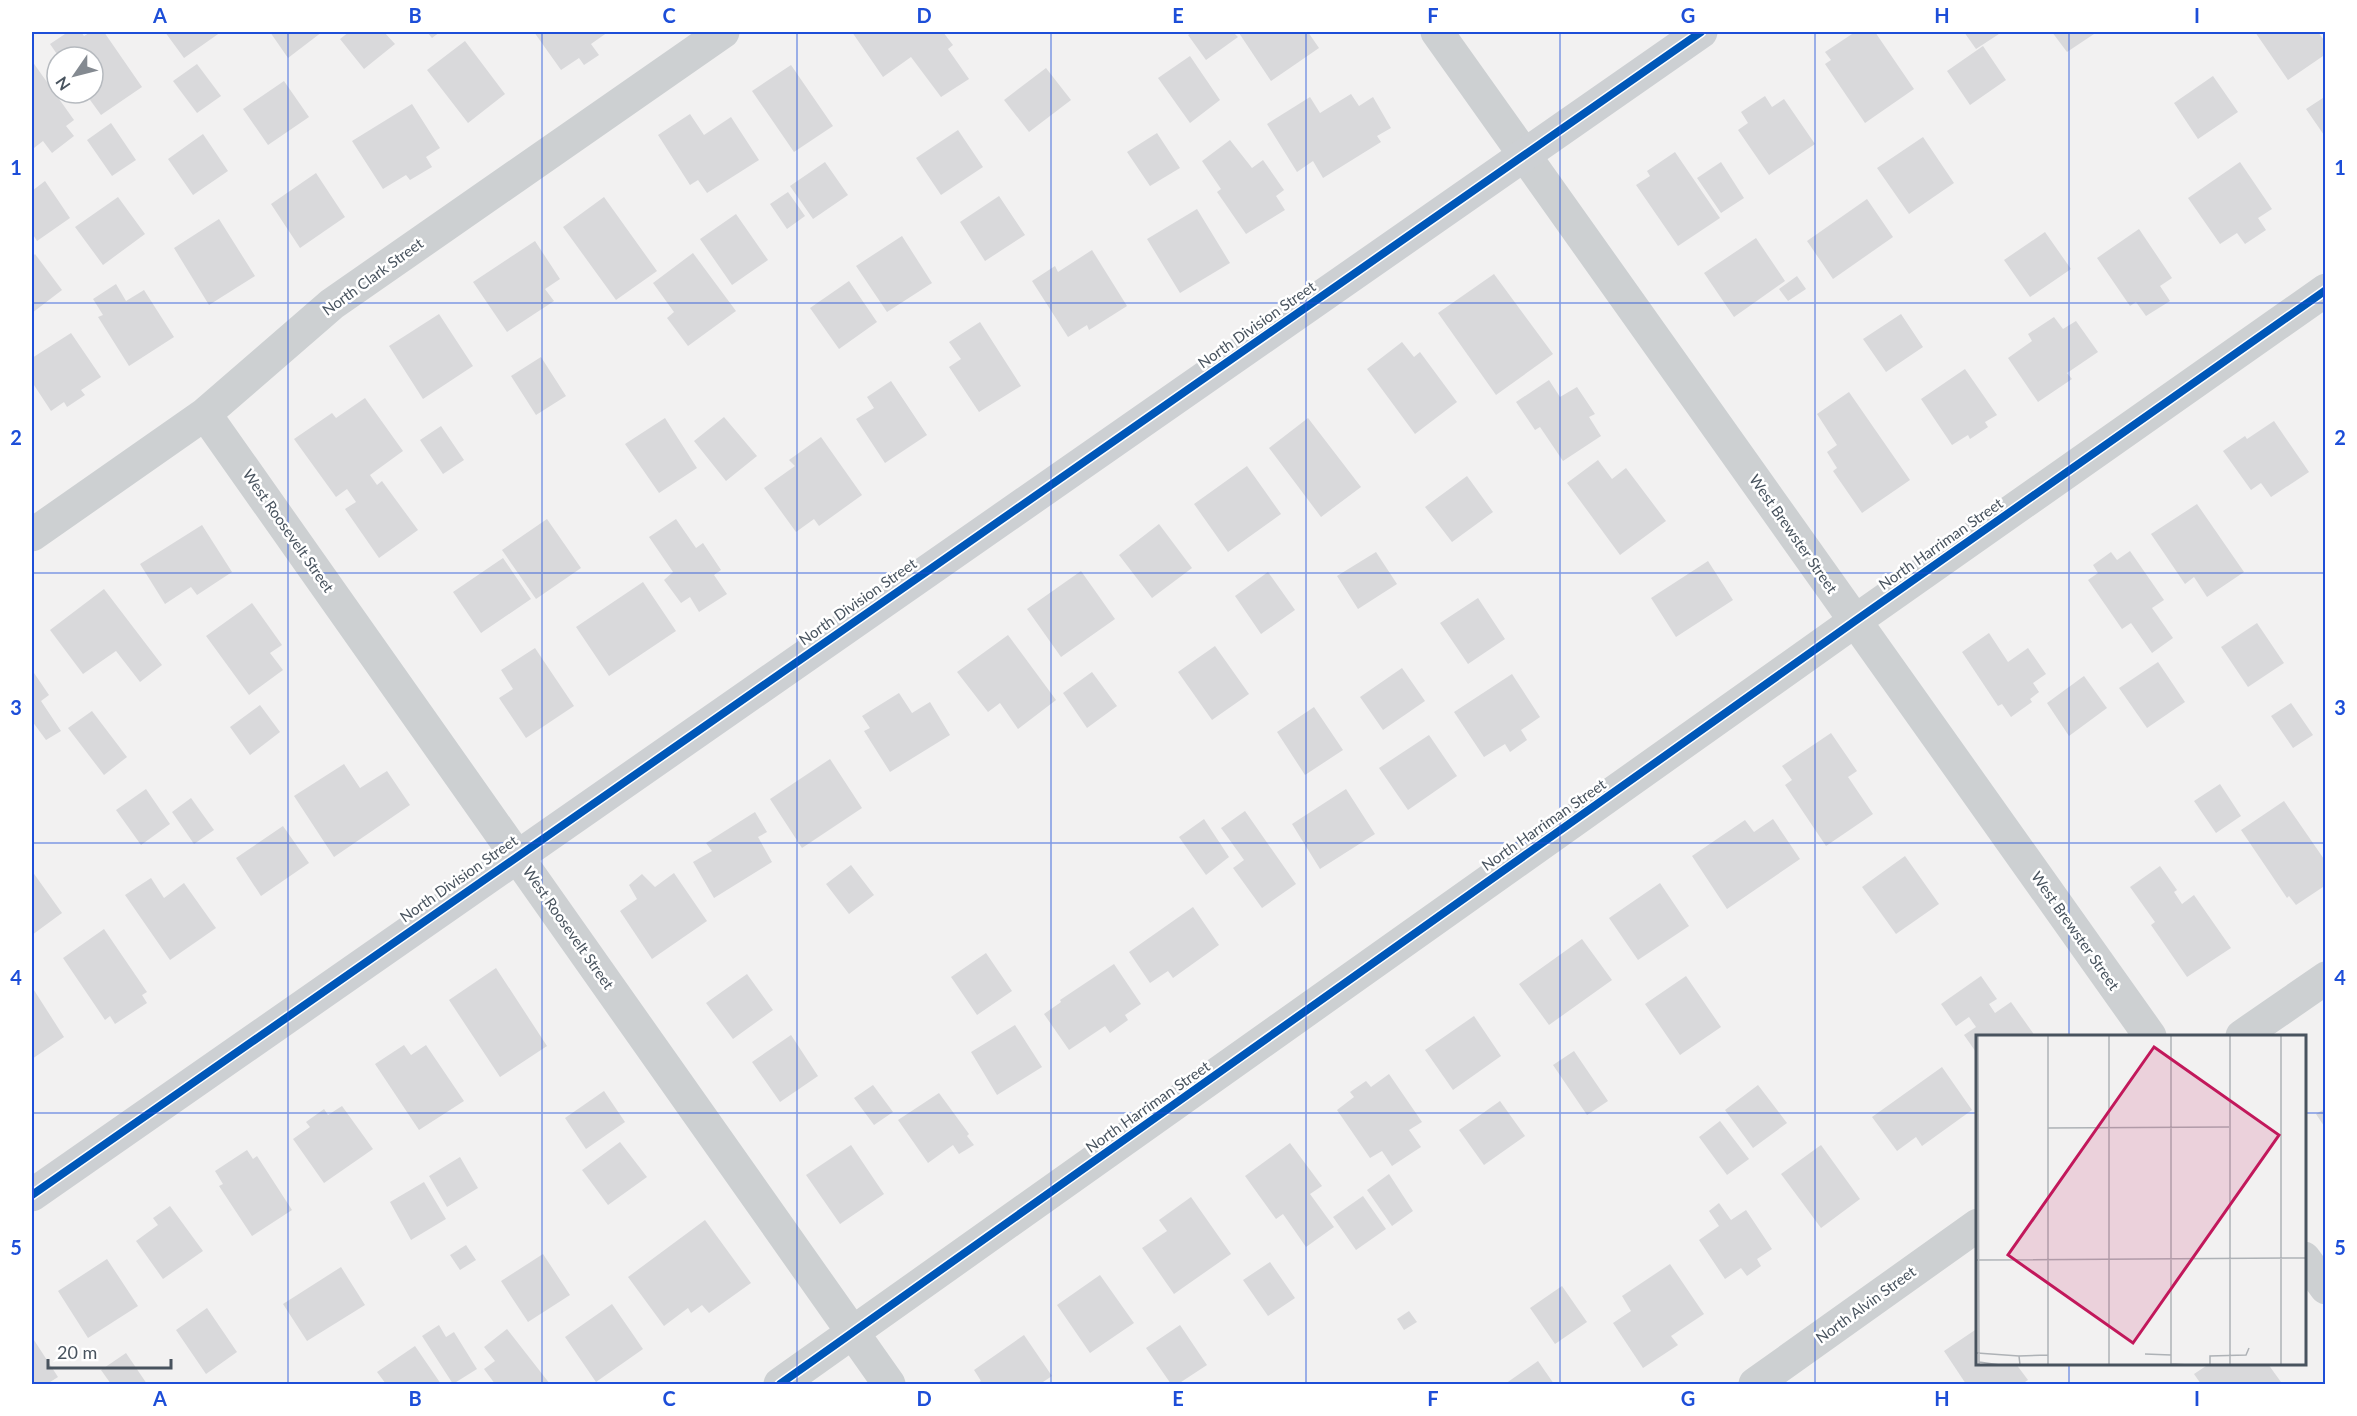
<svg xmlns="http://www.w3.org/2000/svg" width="2357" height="1416" font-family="Lato,sans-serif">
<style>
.building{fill:#d9d9db}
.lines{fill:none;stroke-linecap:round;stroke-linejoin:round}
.street{stroke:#cdd0d2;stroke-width:33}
.secondary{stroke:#cdd0d3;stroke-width:33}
.cycleway-casing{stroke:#fff;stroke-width:11}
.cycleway{stroke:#0057b8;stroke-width:8}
.grid{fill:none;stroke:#1d4ed8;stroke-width:1.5;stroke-opacity:0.55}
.labels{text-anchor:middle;stroke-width:5;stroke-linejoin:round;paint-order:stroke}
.street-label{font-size:15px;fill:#48535e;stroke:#fff}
.inset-road{fill:none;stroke:#aeb2b6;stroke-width:1.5}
.view{fill:#c2185b;fill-opacity:0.15;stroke:#c2185b;stroke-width:3}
.inset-edge{fill:none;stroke:#48535e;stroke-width:3}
.neatline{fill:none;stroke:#1d4ed8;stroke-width:2}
.grid-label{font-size:20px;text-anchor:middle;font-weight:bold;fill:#1d4ed8}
</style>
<rect width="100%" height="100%" fill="#f2f1f1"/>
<!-- building -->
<path class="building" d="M68,32H81L84,36L91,32H104L142,87L101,115L85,93H93V57H59L50,44Z
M165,32H221L184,58Z
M270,32H322L288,58Z
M349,32H384L395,44L364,69L340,39Z
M427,32H440L432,38Z
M534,32H608L591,44L599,55L584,65L579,58L561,70Z
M852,32H943L953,45L948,49L969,79L941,97L911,57L883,77Z
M1193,32H1233L1238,37L1206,60L1188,35Z
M1241,32H1308L1319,48L1271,81L1239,33Z
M1855,32H1875L1914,89L1865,123L1825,64L1831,60L1825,52Z
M1964,32H2002L1976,49Z
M2052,32H2097L2067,52Z
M2255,32H2318L2326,43V54L2288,80Z
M465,41L505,94L468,123L427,70Z
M1983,46L2006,80L1970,105L1947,71Z
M1190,56L1220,100L1190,123L1158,78Z
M32,61L74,120L66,126L74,136L52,153L43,141L34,148L32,145Z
M197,64L221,96L197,113L173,81Z
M791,65L833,126L794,152L752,91Z
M1046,68L1071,100L1029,132L1004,100Z
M2213,76L2238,112L2198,139L2174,103Z
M284,81L309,117L268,145L243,109Z
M1351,94L1359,106L1373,97L1391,128L1377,136L1381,142L1323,178L1313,161L1297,172L1267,124L1310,97L1320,113Z
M1765,96L1772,107L1784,99L1815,144L1769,175L1738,130L1748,123L1741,112Z
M2326,96V138L2306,109Z
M412,104L440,148L426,157L432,167L410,180L406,175L383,189L352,141Z
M690,114L704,135L731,117L759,160L707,193L698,180L690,185L658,135Z
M111,123L136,160L112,176L87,140Z
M958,130L983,167L941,195L916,158Z
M1157,133L1180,168L1150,186L1127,152Z
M203,134L228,171L193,195L168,159Z
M1923,137L1954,183L1909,214L1877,168Z
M1230,140L1252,168L1263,160L1284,190L1276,196L1285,210L1246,234L1217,192L1221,189L1202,161Z
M1675,152L1720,218L1678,246L1636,185L1650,176L1647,171Z
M825,162L848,195L813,219L790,186Z
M1721,162L1744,198L1721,213L1697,178Z
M2240,162L2272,209L2258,218L2266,230L2245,244L2237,233L2220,244L2188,198Z
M316,173L345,217L300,248L271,204Z
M45,181L70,218L37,241L32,233V191Z
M788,192L805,216L787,229L770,204Z
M999,196L1025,235L985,261L960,222Z
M118,197L145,234L103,265L75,227Z
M604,197L657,271L616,300L563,227Z
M1867,199L1893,237L1833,279L1807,241Z
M1197,209L1230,263L1180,293L1147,239Z
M736,214L768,260L732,285L700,239Z
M219,219L255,276L209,305L174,248Z
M2139,229L2172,278L2160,286L2170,301L2146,316L2136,302L2130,306L2097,258Z
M2045,232L2071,269L2030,297L2004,260Z
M902,236L932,283L887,312L856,266Z
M1756,238L1785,281L1734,317L1704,273Z
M535,241L560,279L545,289L554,301L507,332L473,282Z
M1092,250L1127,306L1089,330L1087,325L1068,337L1032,281L1055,266L1058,272Z
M693,253L736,311L688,346L667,318L674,312L653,283Z
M35,254L62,290L32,313V257Z
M1494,274L1553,354L1496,395L1438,313Z
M1797,276L1806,289L1788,301L1779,289Z
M849,281L877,322L839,349L810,308Z
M116,284L126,301L144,290L174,337L129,366L98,317L103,315L93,299Z
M439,314L473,366L423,399L389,346Z
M1901,314L1923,347L1886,372L1863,339Z
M2054,317L2063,329L2076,321L2098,352L2067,373L2072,379L2038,402L2008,358L2032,341L2028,334Z
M980,322L1021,386L979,412L949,367L961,359L949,342Z
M71,333L101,377L81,390L85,395L67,407L64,402L51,411L32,382V358Z
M1402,342L1414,357L1420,352L1457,402L1415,434L1367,369Z
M541,357L566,396L536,415L511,376Z
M1965,369L1997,415L1985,422L1988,427L1970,439L1968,435L1952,445L1921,399Z
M1549,380L1560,397L1577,387L1595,414L1589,417L1601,436L1563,461L1540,427L1535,430L1516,402Z
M891,381L927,435L885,463L856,419L874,408L867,397Z
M1849,392L1910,480L1862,513L1833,471L1837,468L1827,452L1837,445L1817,414Z
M365,398L403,451L370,475L377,485L382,481L418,530L379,558L345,509L356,502L347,489L336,497L294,439L332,413L336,418Z
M724,417L757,456L726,481L694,441Z
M665,418L697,468L659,493L625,444Z
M1308,418L1361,487L1321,517L1269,448Z
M2274,421L2309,472L2271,497L2261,483L2251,490L2223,451L2245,436L2247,439Z
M441,426L464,460L443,474L420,440Z
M821,437L862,495L819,526L814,519L796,532L764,488L795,466L789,460Z
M1598,460L1612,479L1626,468L1666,521L1620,555L1567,483Z
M1247,466L1281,514L1228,552L1194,504Z
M1467,476L1493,512L1452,542L1425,507Z
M2197,504L2244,572L2207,597L2194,577L2185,584L2151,534Z
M547,519L581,568L536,599L502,550Z
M676,519L696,548L703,543L721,570L714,575L727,594L699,612L690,597L681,603L664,580L673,572L649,537Z
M1159,524L1192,568L1152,598L1119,555Z
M202,525L232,572L197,595L191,587L165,604L140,564Z
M2130,551L2164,600L2152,608L2173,638L2152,653L2131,623L2122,629L2088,580L2098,573L2093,565L2111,552L2117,560Z
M1376,552L1397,584L1358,609L1337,576Z
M503,558L531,599L481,633L453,592Z
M1708,561L1733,600L1676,637L1651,598Z
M1081,571L1115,619L1061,657L1027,609Z
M1268,572L1295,610L1261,634L1235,596Z
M643,582L676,631L609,676L576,627Z
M104,589L162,665L140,682L116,651L83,674L50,630Z
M1478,598L1505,639L1468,664L1440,623Z
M252,603L282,645L270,653L283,670L249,695L206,636Z
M2257,623L2284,663L2248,687L2221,647Z
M1989,633L2008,662L2028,648L2046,674L2033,683L2039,692L2030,699L2032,702L2011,717L2002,704L1998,706L1962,652Z
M1008,635L1056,700L1018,729L1000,703L988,712L957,672Z
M1215,646L1249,694L1212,720L1178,672Z
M535,648L574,706L526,738L499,698L513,689L501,670Z
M2158,662L2185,702L2147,728L2119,688Z
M1402,668L1425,701L1383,730L1360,697Z
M32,670L49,695L41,701L61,731L46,740L32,721Z
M1092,672L1117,706L1087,728L1063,693Z
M1512,674L1540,717L1521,730L1527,740L1510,752L1505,744L1484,757L1454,712Z
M2084,676L2107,708L2069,736L2047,703Z
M899,693L912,713L930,702L950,735L890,772L864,731L870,728L862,716Z
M2291,703L2313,735L2293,748L2271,716Z
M260,705L280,732L250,755L230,727Z
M1314,707L1343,750L1305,775L1277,732Z
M92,711L127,757L104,775L68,728Z
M1831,733L1857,771L1848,777L1873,814L1826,846L1785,785L1792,780L1782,766Z
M1429,735L1457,776L1408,810L1379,768Z
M830,759L862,808L802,848L770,799Z
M344,764L360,788L387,771L410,805L334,857L294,796Z
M2220,784L2241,816L2216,833L2194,801Z
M146,789L170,824L141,845L116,810Z
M1346,789L1375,834L1320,869L1292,824Z
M191,798L214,830L194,844L172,812Z
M2284,801L2326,862V885L2296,905L2289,896L2287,898L2241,830Z
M1245,811L1296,884L1262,908L1233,868L1244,860L1221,828Z
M755,812L767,832L758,837L772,862L714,898L693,862L712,851L706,843Z
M1204,819L1229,857L1206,875L1179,837Z
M1773,819L1800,859L1727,909L1692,856L1745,820L1754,832Z
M283,826L309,863L261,896L236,858Z
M1905,856L1939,904L1896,934L1862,887Z
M851,865L874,895L849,914L826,884Z
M2160,866L2177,890L2174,892L2182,904L2194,895L2231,948L2187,977L2151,925L2155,922L2130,887Z
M32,871L62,913L32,935Z
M674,873L707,921L652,959L620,911L637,899L629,885L642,874L655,887Z
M151,878L164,898L184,883L216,928L170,960L125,895Z
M1660,883L1689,926L1638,960L1609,918Z
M1193,907L1219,945L1173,978L1168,971L1150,983L1129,952Z
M104,929L147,992L142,995L147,1003L115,1024L110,1016L105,1020L63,958Z
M1582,939L1612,980L1549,1025L1519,984Z
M986,953L1012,991L977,1015L951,977Z
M1114,964L1141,1004L1125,1015L1128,1020L1110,1033L1105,1026L1069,1050L1044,1014L1061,1002L1060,1000Z
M496,968L547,1046L500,1077L449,1000Z
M747,974L773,1010L733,1039L706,1003Z
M1686,976L1721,1027L1680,1055L1645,1004Z
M1981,976L1997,999L1989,1004L1995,1013L2011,1002L2035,1036H1978V1055L1964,1035L1976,1027L1969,1017L1956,1026L1941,1004Z
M32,987L64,1037L32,1059Z
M1474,1016L1501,1056L1453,1090L1425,1050Z
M1015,1025L1042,1067L997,1095L971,1052Z
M791,1035L818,1076L780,1102L752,1062Z
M404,1045L411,1055L426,1045L464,1101L419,1130L375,1064Z
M1574,1051L1608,1101L1587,1115L1553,1065Z
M1942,1067L1972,1110L1922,1146L1916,1137L1897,1151L1872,1117Z
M1389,1074L1422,1122L1409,1130L1421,1147L1392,1166L1382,1151L1370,1158L1337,1110L1354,1097L1350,1092L1366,1081L1371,1087Z
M873,1085L893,1112L874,1125L854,1098Z
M1758,1085L1787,1123L1753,1148L1725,1110Z
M604,1091L625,1122L586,1149L565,1118Z
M939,1093L969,1134L967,1136L974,1145L959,1154L953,1145L928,1163L898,1120Z
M1500,1101L1525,1136L1484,1165L1459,1130Z
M342,1106L373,1149L324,1183L293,1139L310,1127L306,1122L324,1109L328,1115Z
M2326,1108V1129L2316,1114Z
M1720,1121L1749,1159L1727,1175L1699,1137Z
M620,1142L647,1177L608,1205L582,1170Z
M1290,1143L1322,1186L1310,1194L1334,1227L1306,1247L1283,1214L1276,1219L1245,1176Z
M851,1145L884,1194L840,1224L806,1175Z
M1821,1145L1860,1199L1821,1228L1781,1174Z
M247,1150L253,1159L257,1156L292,1210L252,1236L219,1186L223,1184L215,1171Z
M460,1157L478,1188L447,1207L429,1176Z
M1389,1174L1413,1211L1392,1226L1367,1190Z
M424,1182L446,1219L411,1240L390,1202Z
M1363,1196L1386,1229L1356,1250L1333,1217Z
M1191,1197L1231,1254L1174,1294L1142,1248L1167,1231L1159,1220Z
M1719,1203L1731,1220L1746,1210L1772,1249L1757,1259L1761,1266L1747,1276L1741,1268L1725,1279L1699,1240L1719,1226L1709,1211Z
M170,1206L203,1251L163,1279L136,1241L158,1225L153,1218Z
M705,1220L751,1283L709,1313L702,1305L691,1313L688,1308L664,1326L628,1277Z
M466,1245L476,1260L460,1270L450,1255Z
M543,1254L570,1295L528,1322L501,1281Z
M107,1259L138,1306L88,1338L58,1291Z
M1270,1262L1295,1298L1268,1316L1243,1280Z
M1670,1264L1704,1314L1671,1336L1678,1345L1643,1368L1613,1323L1631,1311L1622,1296Z
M341,1267L365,1305L307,1341L283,1304Z
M1100,1275L1134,1323L1090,1353L1057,1305Z
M1562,1286L1587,1322L1555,1344L1530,1308Z
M612,1304L643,1349L596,1382L565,1337Z
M207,1308L237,1352L206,1374L176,1330Z
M1409,1311L1417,1322L1404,1330L1397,1319Z
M439,1325L446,1337L454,1332L477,1369L453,1384L422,1336Z
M1180,1325L1207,1365L1178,1384H1171L1146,1348Z
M1978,1328V1364H2016L2028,1380L2022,1384H1966L1944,1351Z
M507,1329L550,1384H495L484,1369L495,1361L484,1347Z
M1024,1335L1052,1376L1040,1384H976L981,1381L974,1370Z
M32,1337L58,1377L47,1384H32Z
M415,1346L441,1384H386L377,1372Z
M126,1353L147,1384H111L101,1370Z
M1538,1361L1554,1384H1505Z
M2209,1364H2268L2281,1382L2277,1384H2201L2194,1374Z"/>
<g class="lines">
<!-- street -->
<path class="street" d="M1437,32L2150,1036
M205,414L889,1384
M32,535L205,414L332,304L723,32
M2242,1036L2326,978
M2304,1258L2326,1288
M780,1384L1855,621L2326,290
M1755,1384L1978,1225"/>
<!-- secondary -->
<path class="secondary" d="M32,1195L1701,32"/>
<defs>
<path id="cycleway" d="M32,1195L1701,32
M780,1384L1855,621L2326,290"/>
</defs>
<!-- cycleway casing -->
<use href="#cycleway" class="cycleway-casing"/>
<!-- cycleway -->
<use href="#cycleway" class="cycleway"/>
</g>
<!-- grid -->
<path class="grid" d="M288,32V1384M542,32V1384M797,32V1384M1051,32V1384M1306,32V1384M1560,32V1384M1815,32V1384M2069,32V1036M32,303H2326M32,573H2326M32,843H2326M32,1113H1978M2304,1113H2326M2069,1364V1384"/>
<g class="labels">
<!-- street labels -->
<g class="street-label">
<text transform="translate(373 277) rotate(-36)" y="5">North Clark Street</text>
<text transform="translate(1257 325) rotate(-35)" y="5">North Division Street</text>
<text transform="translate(288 531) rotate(55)" y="5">West Roosevelt Street</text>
<text transform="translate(1793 534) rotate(55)" y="5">West Brewster Street</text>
<text transform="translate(1941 544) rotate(-35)" y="5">North Harriman Street</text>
<text transform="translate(858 602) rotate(-35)" y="5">North Division Street</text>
<text transform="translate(1544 825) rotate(-35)" y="5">North Harriman Street</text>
<text transform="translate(459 879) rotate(-35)" y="5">North Division Street</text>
<text transform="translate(568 928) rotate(55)" y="5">West Roosevelt Street</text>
<text transform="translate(2075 931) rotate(55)" y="5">West Brewster Street</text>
<text transform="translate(1148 1107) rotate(-35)" y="5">North Harriman Street</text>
<text transform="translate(1866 1305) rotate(-36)" y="5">North Alvin Street</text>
</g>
</g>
<!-- overview -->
<g transform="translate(1976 1035)">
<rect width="330" height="330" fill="#f2f1f1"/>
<path class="inset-road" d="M2,0L3,330M72,0V330M133,0V330M254,0V330M72,93L253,92M0,225L330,223M1,318L43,321M169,319L195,320M3,327L24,330M195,329L213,330M44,330L43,321L72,320M195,330V0M234,330V321L270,320L273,313M305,330V0"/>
<path class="view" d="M178,12L303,100L157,308L32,220Z"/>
<rect width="330" height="330" class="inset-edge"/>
</g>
<!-- border -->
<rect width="2357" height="1416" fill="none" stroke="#ffffff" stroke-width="66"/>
<!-- north arrow -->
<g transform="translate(75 75) rotate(235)"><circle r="28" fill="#ffffff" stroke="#b6babf" stroke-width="1.5"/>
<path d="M0-4.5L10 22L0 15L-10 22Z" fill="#848a91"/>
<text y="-9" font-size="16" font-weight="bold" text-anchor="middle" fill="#48535e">N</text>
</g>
<!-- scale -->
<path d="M48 1359v9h123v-9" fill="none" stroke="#48535e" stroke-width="3"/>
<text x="57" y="1359" font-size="18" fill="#48535e" stroke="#ffffff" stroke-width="4.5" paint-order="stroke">20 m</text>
<rect x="33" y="33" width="2291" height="1350" class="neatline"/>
<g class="grid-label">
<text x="160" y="23">A</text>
<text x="415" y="23">B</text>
<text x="669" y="23">C</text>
<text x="924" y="23">D</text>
<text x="1178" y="23">E</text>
<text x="1433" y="23">F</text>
<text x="1688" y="23">G</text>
<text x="1942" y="23">H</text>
<text x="2197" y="23">I</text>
<text x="16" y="175">1</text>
<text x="2340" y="175">1</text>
<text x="16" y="445">2</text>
<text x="2340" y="445">2</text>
<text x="16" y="715">3</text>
<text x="2340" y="715">3</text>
<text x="16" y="985">4</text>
<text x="2340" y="985">4</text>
<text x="16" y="1255">5</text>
<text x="2340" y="1255">5</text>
<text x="160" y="1406">A</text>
<text x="415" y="1406">B</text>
<text x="669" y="1406">C</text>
<text x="924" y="1406">D</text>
<text x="1178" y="1406">E</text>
<text x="1433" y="1406">F</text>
<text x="1688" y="1406">G</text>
<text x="1942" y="1406">H</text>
<text x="2197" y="1406">I</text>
</g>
</svg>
